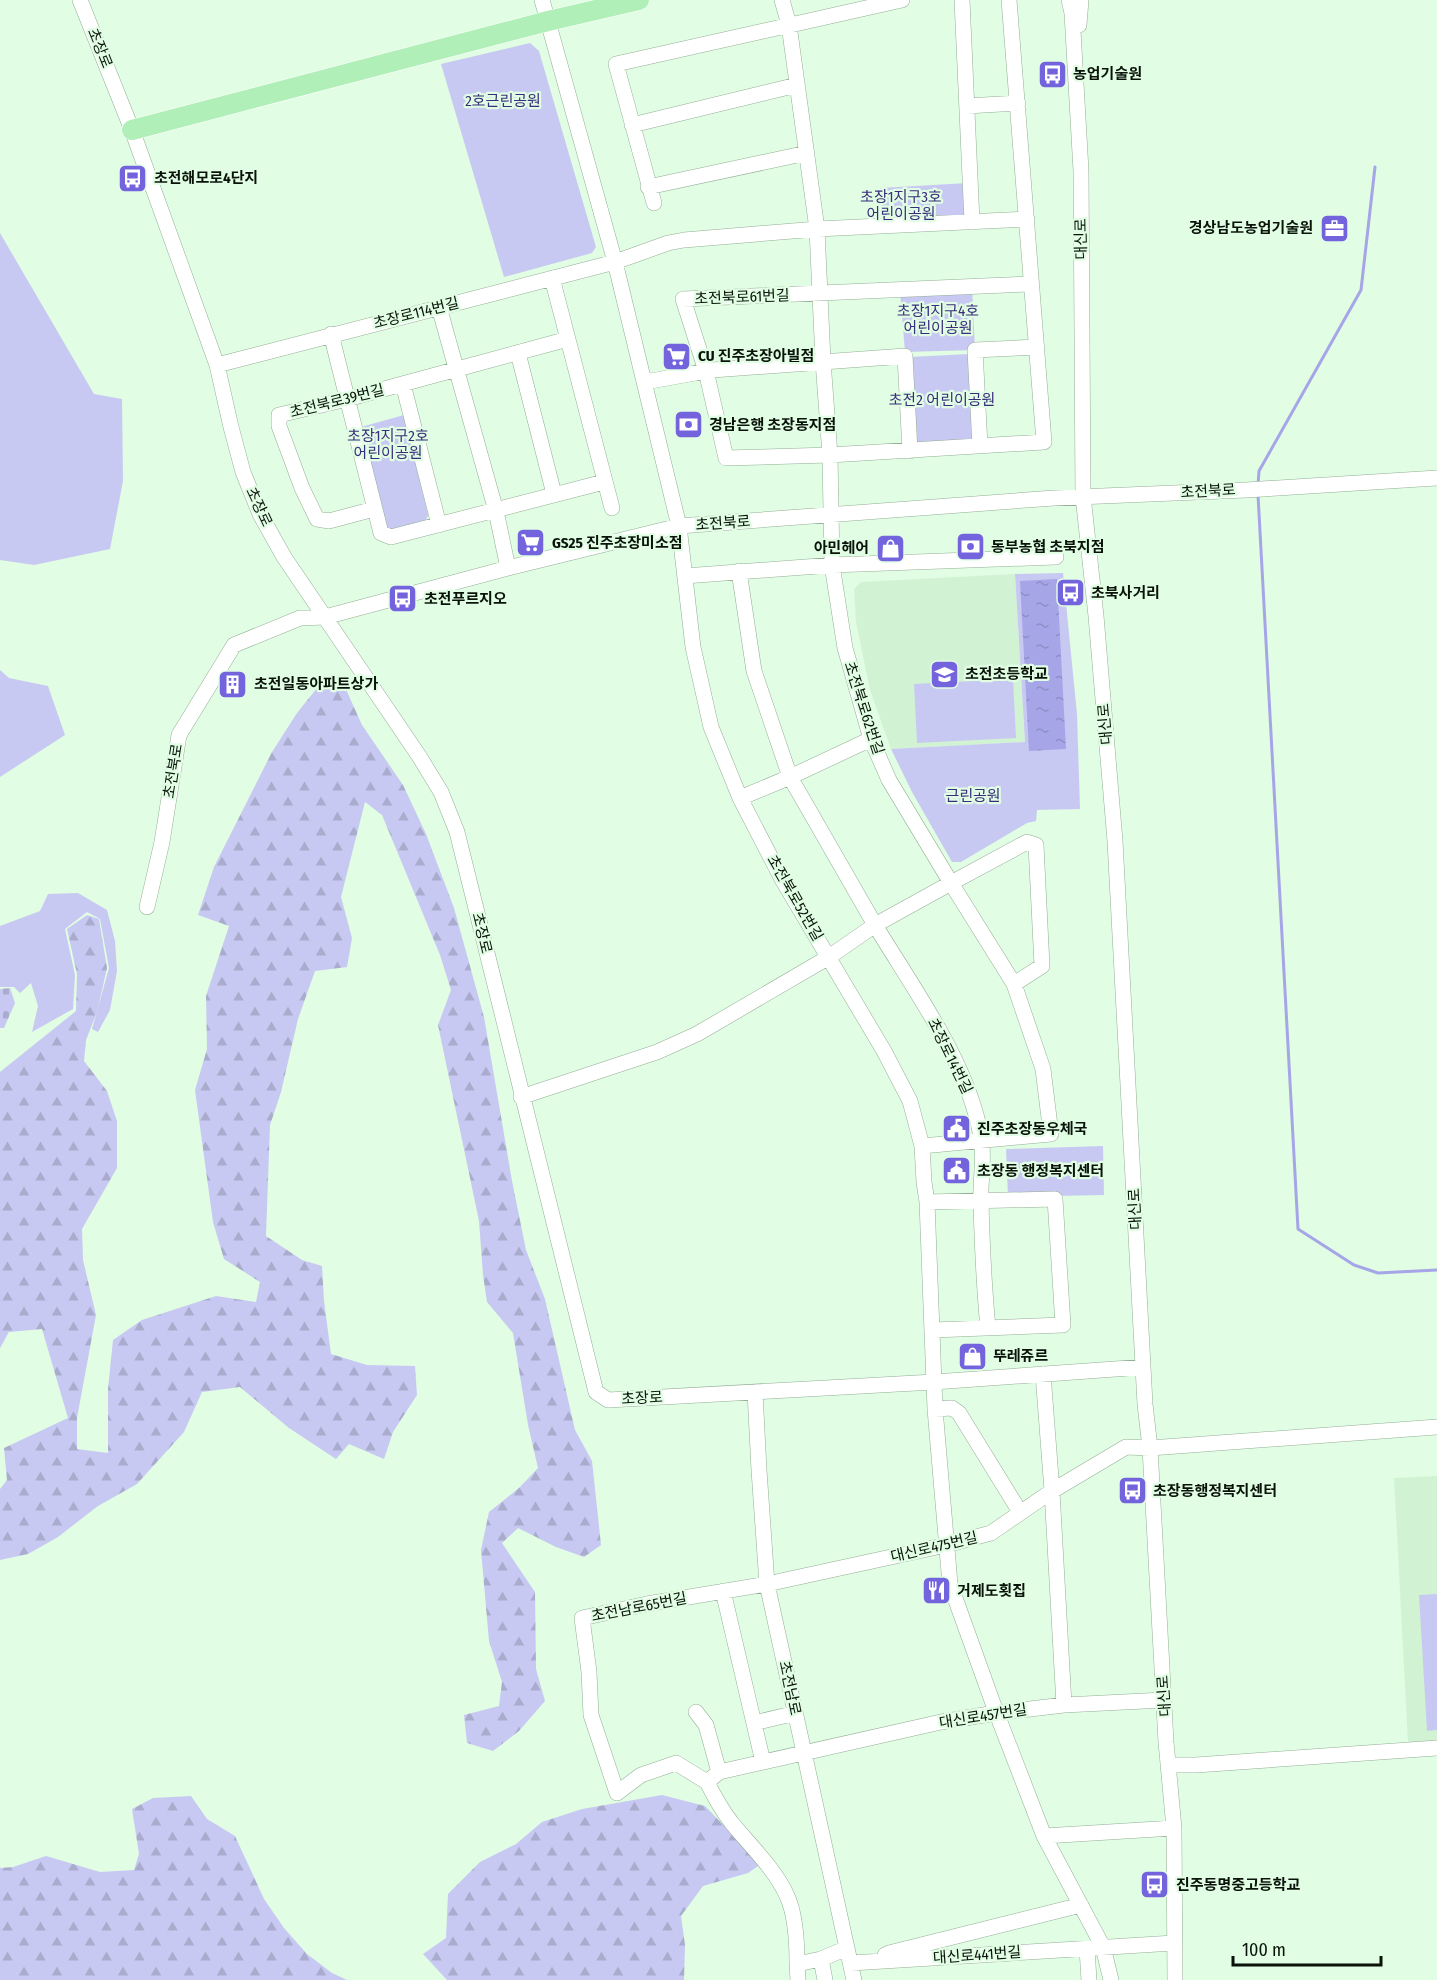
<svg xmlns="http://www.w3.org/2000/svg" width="1437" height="1980" font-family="'Fira Sans Condensed','Noto Sans KR',sans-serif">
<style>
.built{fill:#d1f3d4}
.green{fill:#c8c9f2}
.forest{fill:url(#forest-firs)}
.cemetery{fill:url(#cemetery-stones)}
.water{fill:url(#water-ripples)}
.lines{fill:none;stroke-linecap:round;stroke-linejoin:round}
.stream{stroke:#a6a5e7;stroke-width:3}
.minor-casing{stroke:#94ae96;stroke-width:16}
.major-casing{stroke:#fff;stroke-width:21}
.minor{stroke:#fff;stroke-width:15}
.major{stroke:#b0efb8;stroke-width:20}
.labels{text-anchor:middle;stroke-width:4.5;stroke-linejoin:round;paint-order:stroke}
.street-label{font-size:15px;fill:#09130a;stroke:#e1fde3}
.poi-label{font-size:15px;font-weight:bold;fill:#09130a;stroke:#e1fde3;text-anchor:start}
.park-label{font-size:15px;fill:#392e7b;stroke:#e1fde3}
</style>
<defs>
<pattern id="forest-firs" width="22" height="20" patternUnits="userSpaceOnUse" patternTransform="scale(1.5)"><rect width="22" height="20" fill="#c8c9f2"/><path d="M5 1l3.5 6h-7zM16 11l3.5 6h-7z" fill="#aaacce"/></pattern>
<pattern id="cemetery-stones" width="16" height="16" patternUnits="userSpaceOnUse" patternTransform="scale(1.5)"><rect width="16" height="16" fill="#c8c9f2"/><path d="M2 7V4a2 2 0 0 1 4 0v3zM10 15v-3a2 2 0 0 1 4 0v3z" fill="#aaacce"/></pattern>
<pattern id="water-ripples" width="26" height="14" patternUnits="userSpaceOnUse" patternTransform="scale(1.5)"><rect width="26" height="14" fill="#a6a5e7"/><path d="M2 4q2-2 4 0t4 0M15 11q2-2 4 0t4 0" fill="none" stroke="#8e8dc5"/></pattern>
</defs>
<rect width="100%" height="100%" fill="#e1fde3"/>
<!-- built -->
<path class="built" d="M1015,574L1025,742L891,749L870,690L856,622L854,589L861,582Z
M1437,1476V1741L1408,1743L1394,1478Z"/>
<!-- green -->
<path class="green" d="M530,43L539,51L596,247L592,253L504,277L441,64Z
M968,183L970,220L883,226L880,188Z
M0,233L94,394L122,399L123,481L110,549L34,565L0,560Z
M972,287L975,350L905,352L900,291Z
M970,354L974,442L915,446L909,357Z
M404,415L428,515L426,520L391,530L386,528L361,427Z
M1063,573L1077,714L1080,809L1037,810L1036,821L1027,823L961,862H952L912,792L891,749L1025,742L1015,574Z
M0,670L9,678L48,686L65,735L0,777Z
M1013,679L1016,738L917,743L914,684Z
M78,893L107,910L115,941L117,971L110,1010L98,1032L92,1029L109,968L100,919L87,912L65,929L75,975L73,1009L32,1032L38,1006L31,983L20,993L14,987H0V926L40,911L48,894Z
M1103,1146L1104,1195L1008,1197L1006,1149Z
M1437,1594V1730L1427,1731L1419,1595Z"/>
<!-- forest -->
<path class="forest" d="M321,683L344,685L362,725L403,785L426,834L454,908L484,1017L512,1181L526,1250L545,1299L575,1430L592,1461L601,1545L584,1557L556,1547L518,1528L502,1543L535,1592L536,1669L545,1701L519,1731L493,1751L467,1743L464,1715L499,1706L502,1682L489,1641L481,1550L489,1512L519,1488L538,1468L528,1425L513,1333L487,1302L483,1275L479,1221L438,1025L451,990L440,955L382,815L365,802L341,897L352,938L347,967L315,971L298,1019L281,1092L270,1125L266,1236L302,1260L322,1266L324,1301L331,1354L367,1365L415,1366L417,1395L393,1432L384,1459L349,1444L336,1459L289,1428L240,1387L202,1392L184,1432L137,1484L98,1506L58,1537L28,1554L0,1560V1489L7,1480L4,1448L68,1418L42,1329L9,1332L0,1348V1072L76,1011L77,974L67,929L87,915L99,919L107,968L97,1012L86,1040L84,1061L107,1091L117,1121V1168L82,1229L83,1260L96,1315L77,1418V1449L108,1453V1389L113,1340L142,1320L216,1296L256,1302L260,1282L224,1259L213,1222L195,1090L207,1049L206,996L229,926L198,915L214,867L272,752L297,713Z
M662,1795L705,1806L761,1864L748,1873L703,1886L681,1916L685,1945L684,1980H447L423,1954L446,1938L448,1894L480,1862L516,1844L542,1822L582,1809Z
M191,1796L207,1819L235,1836L264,1899L284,1928L307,1954L332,1973L347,1980H0V1868L13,1867L46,1856L100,1872L134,1870L139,1854L132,1809L153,1798Z"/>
<!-- cemetery -->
<path class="cemetery" d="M10,988L15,1003L4,1028H0V989Z"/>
<!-- water -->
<path class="water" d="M1057,579L1066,749L1029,751L1020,581Z"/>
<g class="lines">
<!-- stream -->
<path class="stream" d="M1258,485L1259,471L1361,290L1375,167
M1258,495L1298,1229L1354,1265L1378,1273L1437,1270"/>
<defs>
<path id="minor" d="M80,0L132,130L217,365L231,427L243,472L260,514L284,557L419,756L441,792L457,832L596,1392L608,1400L934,1382L1143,1367
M542,0L615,262L679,526L693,647L711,727L740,798L783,881L884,1051L910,1101L922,1146L924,1182L927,1202L935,1409L950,1584L995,1709L1044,1836L1103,1947L1111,1980
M782,0L789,25L817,229L823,361L830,455L832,565L845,648L871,739L889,780L951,883L875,925C913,988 969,1064 981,1137C985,1157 980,1180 981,1201C982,1243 984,1286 988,1328
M962,0L972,222
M1009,0L1044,442L830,455L726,458L706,371L683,299L1030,284
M1069,0L1072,13L1081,171L1083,496L1096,616L1115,841L1145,1404L1150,1448L1166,1742L1174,1828L1175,1980
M1079,25L1081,0
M967,106L1018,103
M632,125L797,85
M648,187L807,153
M654,203L616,64L902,0
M552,278L612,508
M439,307L496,511L508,568
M331,334L381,533L391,537L604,482
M518,353L554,494
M217,365L615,262L668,243L684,240L817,229L1027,219
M645,382L712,370L905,356L910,451
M403,384L439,525
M980,446L975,350L1037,347
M374,509L329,521L317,519L302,488L279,426V415L347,399L568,339
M739,571L754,671L790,777L871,739
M685,576L832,565L1056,557
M1027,842L1036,845L1042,966L1014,984L951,883Z
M147,907L162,842L179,735L234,645L300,618L325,617L508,568L679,526L1054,498L1246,490L1437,478
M521,1097L657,1052L697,1034L829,957L875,925L790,777L740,798
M922,1146L1051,1134L1043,1069L1014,984
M927,1202L1055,1199L1063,1325L933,1330
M1043,1374L1052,1491L1064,1705
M755,1392L759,1470L767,1584L854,1980
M935,1409L952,1408L959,1413L1020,1512
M723,1591L763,1762
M1164,1700L1064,1705L996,1713L941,1722L719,1772L707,1782L676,1763L641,1775L617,1793L591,1715L589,1672L582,1618L647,1604L767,1584L946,1545L991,1533L1052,1491L1126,1447L1150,1448L1437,1427
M696,1712L706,1725L719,1772
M754,1723L796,1713
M1168,1765H1196L1437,1748
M707,1782C714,1796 721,1809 731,1822C748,1843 776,1870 787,1896C796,1915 797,1944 797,1964L821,1959
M1044,1836L1174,1828
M1087,1949L1089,1980
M885,1955L889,1953L1081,1905
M851,1963L1174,1943
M797,1964L798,1980
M825,1980L821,1959L847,1948"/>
<path id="major" d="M132,130L548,21L639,0"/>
</defs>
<!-- minor casing -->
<use href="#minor" class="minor-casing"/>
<!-- major casing -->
<use href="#major" class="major-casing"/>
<!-- minor -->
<use href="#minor" class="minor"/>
<!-- major -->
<use href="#major" class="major"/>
</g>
<!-- icons -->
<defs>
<symbol id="bus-square" viewBox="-11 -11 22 22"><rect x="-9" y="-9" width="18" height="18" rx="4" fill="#7364de" stroke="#e1fde3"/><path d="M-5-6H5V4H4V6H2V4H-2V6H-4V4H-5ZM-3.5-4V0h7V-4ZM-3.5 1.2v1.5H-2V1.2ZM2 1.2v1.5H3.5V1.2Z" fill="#fff"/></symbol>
<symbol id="office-square" viewBox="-11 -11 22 22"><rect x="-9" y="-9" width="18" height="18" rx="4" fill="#7364de" stroke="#e1fde3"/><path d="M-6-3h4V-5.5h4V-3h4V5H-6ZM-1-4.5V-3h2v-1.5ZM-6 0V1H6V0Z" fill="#fff"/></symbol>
<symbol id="supermarket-square" viewBox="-11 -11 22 22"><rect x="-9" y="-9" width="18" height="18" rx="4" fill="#7364de" stroke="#e1fde3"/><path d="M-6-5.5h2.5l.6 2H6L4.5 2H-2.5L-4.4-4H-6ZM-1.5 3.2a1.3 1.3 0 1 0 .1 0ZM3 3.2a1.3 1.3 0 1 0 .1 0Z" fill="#fff"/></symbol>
<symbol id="bank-square" viewBox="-11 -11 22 22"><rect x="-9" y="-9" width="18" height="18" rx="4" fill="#7364de" stroke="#e1fde3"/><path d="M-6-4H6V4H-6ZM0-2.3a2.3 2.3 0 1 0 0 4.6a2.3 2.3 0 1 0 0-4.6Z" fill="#fff"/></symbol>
<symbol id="shop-square" viewBox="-11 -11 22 22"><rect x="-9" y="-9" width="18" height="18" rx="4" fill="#7364de" stroke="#e1fde3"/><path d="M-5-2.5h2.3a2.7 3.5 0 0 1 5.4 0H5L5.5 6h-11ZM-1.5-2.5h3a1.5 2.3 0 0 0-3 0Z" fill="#fff"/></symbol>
<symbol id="school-square" viewBox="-11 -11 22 22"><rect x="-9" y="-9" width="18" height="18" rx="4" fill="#7364de" stroke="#e1fde3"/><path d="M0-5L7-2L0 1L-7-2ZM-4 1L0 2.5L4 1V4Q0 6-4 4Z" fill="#fff"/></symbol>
<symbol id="building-square" viewBox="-11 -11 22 22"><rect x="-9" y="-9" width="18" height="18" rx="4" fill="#7364de" stroke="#e1fde3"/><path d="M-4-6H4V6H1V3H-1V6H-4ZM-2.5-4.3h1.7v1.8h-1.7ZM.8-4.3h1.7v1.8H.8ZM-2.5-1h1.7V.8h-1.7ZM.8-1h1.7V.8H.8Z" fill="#fff"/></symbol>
<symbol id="civic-square" viewBox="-11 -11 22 22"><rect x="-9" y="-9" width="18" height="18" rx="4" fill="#7364de" stroke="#e1fde3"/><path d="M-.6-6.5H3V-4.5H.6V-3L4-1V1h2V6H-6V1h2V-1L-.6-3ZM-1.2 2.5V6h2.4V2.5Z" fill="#fff"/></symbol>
<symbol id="restaurant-square" viewBox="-11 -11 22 22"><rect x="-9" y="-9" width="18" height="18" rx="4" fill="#7364de" stroke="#e1fde3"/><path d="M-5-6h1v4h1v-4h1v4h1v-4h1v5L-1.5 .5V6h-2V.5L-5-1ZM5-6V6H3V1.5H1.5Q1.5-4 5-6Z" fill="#fff"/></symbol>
</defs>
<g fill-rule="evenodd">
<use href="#bus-square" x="1036" y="58" width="33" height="33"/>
<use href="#bus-square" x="116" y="162" width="33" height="33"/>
<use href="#office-square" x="1318" y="212" width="33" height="33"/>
<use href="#supermarket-square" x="660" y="340" width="33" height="33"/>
<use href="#bank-square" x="672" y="408" width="33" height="33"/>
<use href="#supermarket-square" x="514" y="526" width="33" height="33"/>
<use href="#bank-square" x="954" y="530" width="33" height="33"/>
<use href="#shop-square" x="874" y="532" width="33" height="33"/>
<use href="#bus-square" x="1054" y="576" width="33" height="33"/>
<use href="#bus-square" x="386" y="582" width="33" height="33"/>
<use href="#school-square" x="928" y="658" width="33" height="33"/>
<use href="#building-square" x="216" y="668" width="33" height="33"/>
<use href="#civic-square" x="940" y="1112" width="33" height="33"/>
<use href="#civic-square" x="940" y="1154" width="33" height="33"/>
<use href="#shop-square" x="956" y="1340" width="33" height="33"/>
<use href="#bus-square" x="1116" y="1474" width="33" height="33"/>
<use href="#restaurant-square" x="920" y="1574" width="33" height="33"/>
<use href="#bus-square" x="1138" y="1868" width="33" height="33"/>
</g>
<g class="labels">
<!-- street labels -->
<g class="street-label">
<text transform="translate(100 48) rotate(68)" y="5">초장로</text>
<text transform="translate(1081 239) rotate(-91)" y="5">대신로</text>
<text transform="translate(742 297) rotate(-2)" y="5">초전북로61번길</text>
<text transform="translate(416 313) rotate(-14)" y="5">초장로114번길</text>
<text transform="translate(337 401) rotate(-14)" y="5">초전북로39번길</text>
<text transform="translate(1208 491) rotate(-3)" y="5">초전북로</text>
<text transform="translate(259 507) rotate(65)" y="5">초장로</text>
<text transform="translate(723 523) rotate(-4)" y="5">초전북로</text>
<text transform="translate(864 708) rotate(72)" y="5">초전북로62번길</text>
<text transform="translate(1105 724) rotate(-95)" y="5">대신로</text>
<text transform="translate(173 771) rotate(-81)" y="5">초전북로</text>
<text transform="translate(795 898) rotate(60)" y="5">초전북로52번길</text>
<text transform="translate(482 933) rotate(76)" y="5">초장로</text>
<text transform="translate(950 1056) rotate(64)" y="5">초장로14번길</text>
<text transform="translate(1135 1209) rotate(-93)" y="5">대신로</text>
<text transform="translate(642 1398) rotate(-3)" y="5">초장로</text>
<text transform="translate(934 1547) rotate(-13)" y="5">대신로475번길</text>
<text transform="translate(639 1607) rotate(-11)" y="5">초전남로65번길</text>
<text transform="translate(790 1688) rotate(78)" y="5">초전남로</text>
<text transform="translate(1164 1696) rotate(-94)" y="5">대신로</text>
<text transform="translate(983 1716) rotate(-9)" y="5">대신로457번길</text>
<text transform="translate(977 1955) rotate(-4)" y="5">대신로441번길</text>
</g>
<!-- poi labels -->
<g class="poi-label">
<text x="1073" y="79">농업기술원</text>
<text x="154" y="183">초전해모로4단지</text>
<text x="1313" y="233" text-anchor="end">경상남도농업기술원</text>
<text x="698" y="361">CU 진주초장아빌점</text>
<text x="709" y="430">경남은행 초장동지점</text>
<text x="552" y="548">GS25 진주초장미소점</text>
<text x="991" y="552">동부농협 초북지점</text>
<text x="869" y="553" text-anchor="end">아민헤어</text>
<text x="1091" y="598">초북사거리</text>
<text x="424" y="604">초전푸르지오</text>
<text x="965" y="679">초전초등학교</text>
<text x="254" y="689">초전일동아파트상가</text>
<text x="977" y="1134">진주초장동우체국</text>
<text x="977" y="1176">초장동 행정복지센터</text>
<text x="993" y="1361">뚜레쥬르</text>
<text x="1153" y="1496">초장동행정복지센터</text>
<text x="957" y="1596">거제도횟집</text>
<text x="1176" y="1890">진주동명중고등학교</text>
</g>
<!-- park labels -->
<g class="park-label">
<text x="503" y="106">2호근린공원</text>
<text x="901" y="202">초장1지구3호<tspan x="901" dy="17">어린이공원</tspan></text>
<text x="938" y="316">초장1지구4호<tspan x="938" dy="17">어린이공원</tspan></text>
<text x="942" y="405">초전2 어린이공원</text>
<text x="388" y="441">초장1지구2호<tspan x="388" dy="17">어린이공원</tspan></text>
<text x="973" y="801">근린공원</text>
</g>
</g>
<!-- scale -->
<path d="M1233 1956v9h148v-9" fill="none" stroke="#09130a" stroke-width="3"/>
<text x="1242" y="1956" font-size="18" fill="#09130a" stroke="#e1fde3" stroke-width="4.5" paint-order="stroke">100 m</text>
</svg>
